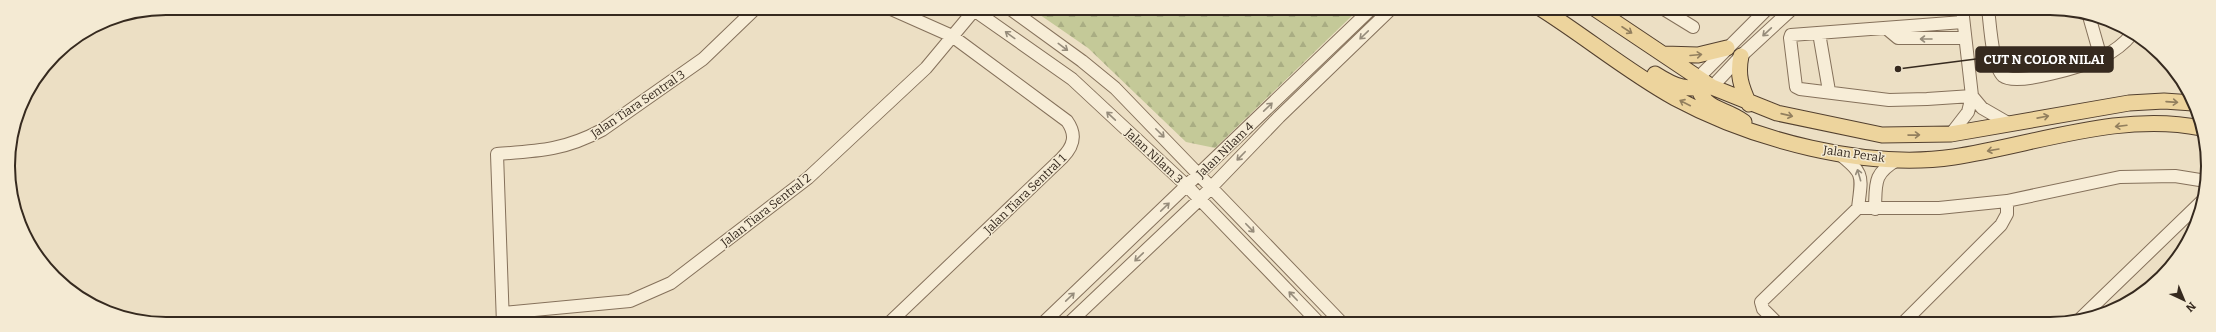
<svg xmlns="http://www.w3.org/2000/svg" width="2216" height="332" font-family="Bitter,serif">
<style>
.forest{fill:url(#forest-firs)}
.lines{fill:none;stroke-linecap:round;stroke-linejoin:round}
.minor-casing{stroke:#85715b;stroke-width:14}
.major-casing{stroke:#53402f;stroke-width:17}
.minor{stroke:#f7edd7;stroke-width:12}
.major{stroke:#edd49d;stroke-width:15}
.oneway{stroke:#927f5e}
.oneway2{stroke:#968c7b}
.labels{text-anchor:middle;stroke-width:3;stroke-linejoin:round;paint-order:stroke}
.street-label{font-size:12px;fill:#362a1f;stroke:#f4ead3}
.rim{fill:none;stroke:#362a1f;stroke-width:2}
.leader{fill:none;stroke:#362a1f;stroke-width:1.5}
.callout-dot{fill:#362a1f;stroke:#f4ead3;stroke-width:1.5}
.callout{fill:#362a1f;stroke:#362a1f;stroke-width:1.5}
.callout-label{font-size:13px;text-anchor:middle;font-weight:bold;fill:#fff}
</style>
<defs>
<pattern id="forest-firs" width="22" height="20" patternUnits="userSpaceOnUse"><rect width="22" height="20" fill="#c4c998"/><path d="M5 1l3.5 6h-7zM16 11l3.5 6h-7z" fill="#a9ad83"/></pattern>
</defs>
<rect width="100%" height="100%" fill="#ecdfc4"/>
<!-- forest -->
<path class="forest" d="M1030,8H1360L1215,148L1186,142L1088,48Z"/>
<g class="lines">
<defs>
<path id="minor" d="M971,8L1072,79L1187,186L1320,324
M1009,8L1082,61L1115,88L1343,324
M1662,8L1693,27
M1988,8C1990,24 1992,66 2003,76C2017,87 2085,65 2101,58C2113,52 2124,44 2132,34
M2089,16L2101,58
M1963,22L1791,35L1790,38L1796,87L1800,89L1889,100L1927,99L1972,96
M1886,28L1898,38H1965
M1819,33L1829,91
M1697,79L1768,8
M1712,87L1741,56L1793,8
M1972,96L1982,108L2008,123
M1951,134L1968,112L1972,96L1962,8
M1838,153C1865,174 1862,175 1858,208
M1875,209C1876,183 1873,174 1897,160
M503,313L630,301L671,283L808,178L926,68L976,8
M2081,318L2201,202
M503,324L497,154C539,151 565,150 602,130L703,59L756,8
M888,324L1062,158C1074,146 1077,135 1067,121L952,36L889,8
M1042,324L1372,8
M1068,324L1199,200L1279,117L1392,8
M1778,324L1763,309L1761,302L1858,208H1939L2007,201L2120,177L2175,176L2206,181
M1902,324L2001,225L2007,214V201"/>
<path id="major" d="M1540,8C1586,37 1628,72 1675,98C1753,140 1866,170 1954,157C2033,145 2121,111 2201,128
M1594,8L1712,87L1777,113L1882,135L1951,134L2129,103L2164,101L2193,103
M1664,54L1698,55L1727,48
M1741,56C1737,75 1741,86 1749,104
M1655,74C1677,88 1685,90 1712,87
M1697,81C1702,112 1723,106 1744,122"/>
</defs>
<!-- minor casing -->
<use href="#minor" class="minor-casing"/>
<!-- major casing -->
<use href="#major" class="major-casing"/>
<!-- minor -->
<use href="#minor" class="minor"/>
<!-- major -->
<use href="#major" class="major"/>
</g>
<!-- one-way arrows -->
<defs><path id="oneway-shaft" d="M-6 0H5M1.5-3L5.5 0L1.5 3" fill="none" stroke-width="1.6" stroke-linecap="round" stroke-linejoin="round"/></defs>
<g class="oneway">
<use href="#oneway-shaft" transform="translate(1627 30) rotate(33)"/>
<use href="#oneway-shaft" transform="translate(1696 55) rotate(-5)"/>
<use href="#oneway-shaft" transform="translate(2172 102) rotate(4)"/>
<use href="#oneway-shaft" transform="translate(1685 103) rotate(-153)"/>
<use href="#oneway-shaft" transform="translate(1787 115) rotate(13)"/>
<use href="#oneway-shaft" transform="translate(2043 117) rotate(-11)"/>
<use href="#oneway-shaft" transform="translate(2121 126) rotate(173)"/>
<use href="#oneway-shaft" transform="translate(1914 135) rotate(-1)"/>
<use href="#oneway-shaft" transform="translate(1993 150) rotate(170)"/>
</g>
<g class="oneway2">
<use href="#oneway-shaft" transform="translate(1767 32) rotate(137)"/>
<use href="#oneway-shaft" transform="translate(1010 35) rotate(-144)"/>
<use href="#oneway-shaft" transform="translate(1364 35) rotate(136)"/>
<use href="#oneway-shaft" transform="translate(1926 39) rotate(180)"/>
<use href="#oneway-shaft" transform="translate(1063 47) rotate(37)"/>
<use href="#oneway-shaft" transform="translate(1268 107) rotate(-44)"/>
<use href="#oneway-shaft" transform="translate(1111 116) rotate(-137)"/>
<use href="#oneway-shaft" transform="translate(1160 133) rotate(45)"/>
<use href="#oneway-shaft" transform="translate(1241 156) rotate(134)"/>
<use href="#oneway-shaft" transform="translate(1859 175) rotate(-106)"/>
<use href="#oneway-shaft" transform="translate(1165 207) rotate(-44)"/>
<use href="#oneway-shaft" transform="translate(1250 228) rotate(46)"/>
<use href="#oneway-shaft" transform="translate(1139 257) rotate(136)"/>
<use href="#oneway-shaft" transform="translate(1293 296) rotate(-134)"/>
<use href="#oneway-shaft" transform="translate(1070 297) rotate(-44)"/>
</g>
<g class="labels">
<!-- street labels -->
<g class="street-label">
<text transform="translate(638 104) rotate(-34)" y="4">Jalan Tiara Sentral 3</text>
<text transform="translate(1225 150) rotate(-44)" y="4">Jalan Nilam 4</text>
<text transform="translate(1854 154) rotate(8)" y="4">Jalan Perak</text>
<text transform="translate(1154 156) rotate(43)" y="4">Jalan Nilam 3</text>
<text transform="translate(1025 194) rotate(-44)" y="4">Jalan Tiara Sentral 1</text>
<text transform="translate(766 210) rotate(-38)" y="4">Jalan Tiara Sentral 2</text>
</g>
</g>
<!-- crop -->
<path d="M0 0H2216V332H0ZM166 15H2050A151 151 0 0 1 2201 166V166A151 151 0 0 1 2050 317H166A151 151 0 0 1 15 166V166A151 151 0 0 1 166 15Z" fill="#f4ead3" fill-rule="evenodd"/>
<path class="rim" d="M166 15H2050A151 151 0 0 1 2201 166V166A151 151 0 0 1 2050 317H166A151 151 0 0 1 15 166V166A151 151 0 0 1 166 15Z"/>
<!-- callouts -->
<path class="leader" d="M1898 69L1976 59"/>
<circle class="callout-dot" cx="1898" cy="69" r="4"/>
<rect class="callout" x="1976" y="47" width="137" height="25" rx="4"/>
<g class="callout-label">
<text x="2044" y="64">CUT N COLOR NILAI</text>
</g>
<!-- north arrow -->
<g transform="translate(2184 300) rotate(136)" stroke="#f4ead3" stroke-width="3" paint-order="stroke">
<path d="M0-3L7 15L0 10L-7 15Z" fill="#362a1f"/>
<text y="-6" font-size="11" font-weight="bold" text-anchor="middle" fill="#362a1f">N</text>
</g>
</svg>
